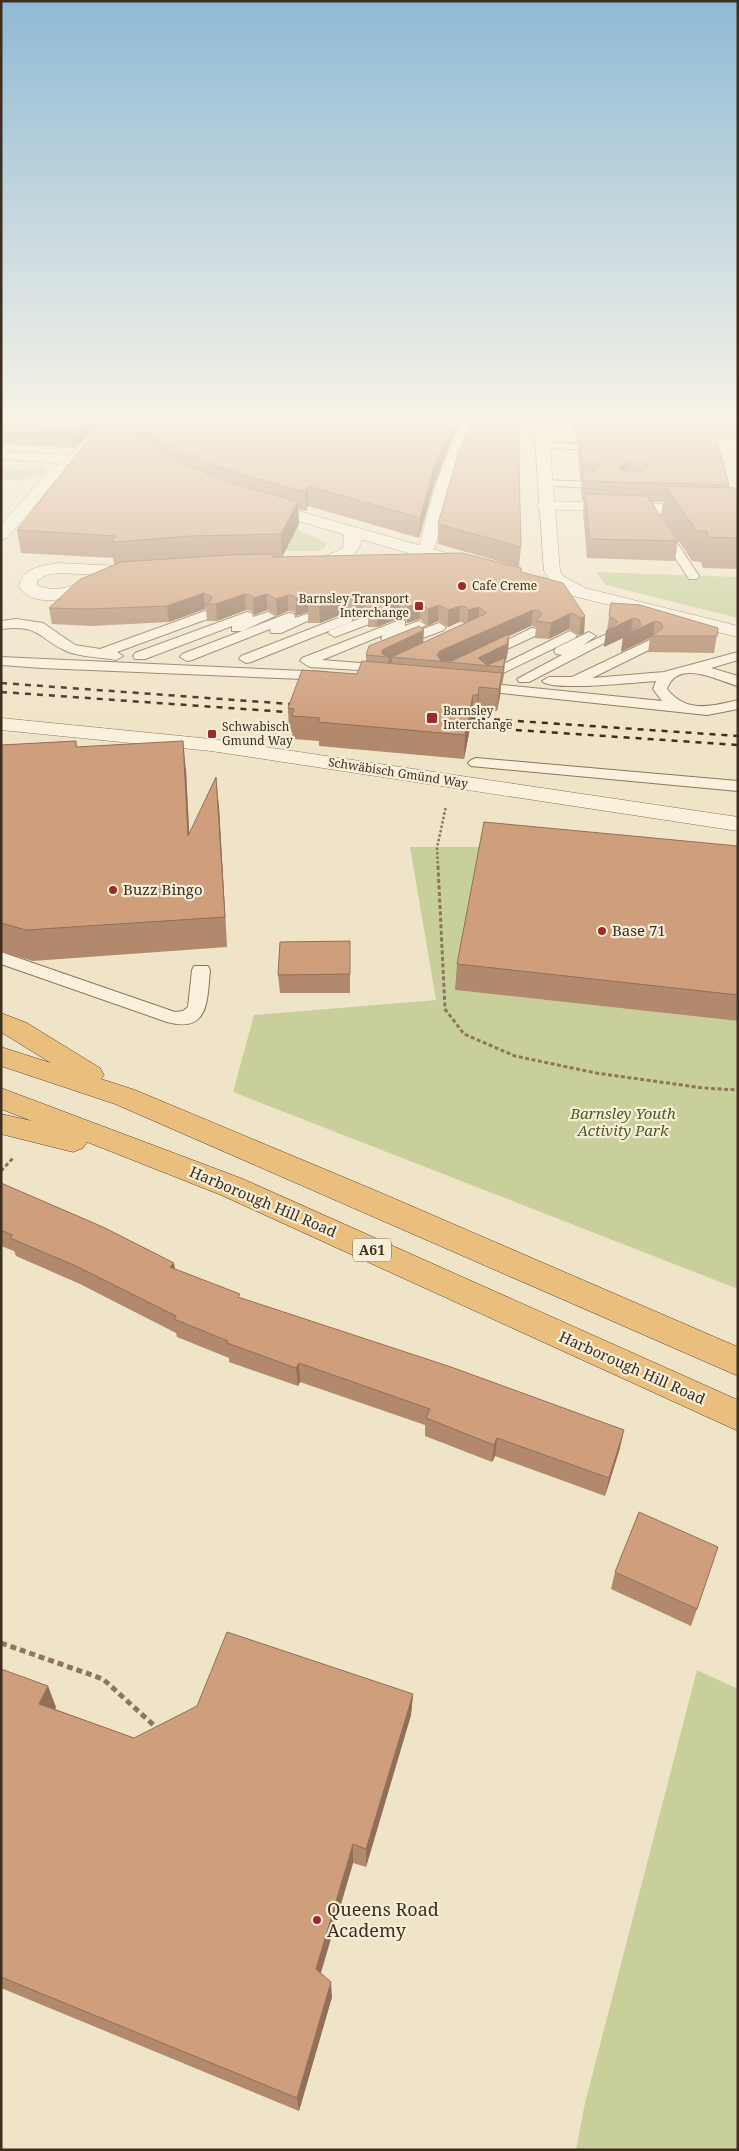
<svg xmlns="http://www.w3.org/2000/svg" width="739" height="2151" font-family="'Noto Serif',serif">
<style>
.green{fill:#c9cf9b}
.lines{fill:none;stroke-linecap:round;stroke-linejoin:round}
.service-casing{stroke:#8d765c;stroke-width:2}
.pedestrian-casing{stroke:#8d765c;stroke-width:1}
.minor-casing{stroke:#8d765c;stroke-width:1}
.tertiary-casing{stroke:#8d765c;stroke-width:1}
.trunk-casing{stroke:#5b4430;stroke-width:1}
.path-far2{stroke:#8d765c;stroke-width:2.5;stroke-dasharray:2.5 2;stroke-linecap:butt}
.path-far1{stroke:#8d765c;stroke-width:3;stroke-dasharray:4 2.5;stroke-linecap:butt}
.path{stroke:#8d765c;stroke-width:5;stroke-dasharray:6 4;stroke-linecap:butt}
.service{fill:#faf1dc;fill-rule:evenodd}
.pedestrian{fill:#faf1dc;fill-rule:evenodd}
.minor{fill:#faf1dc;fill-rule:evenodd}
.tertiary{fill:#faf1dc;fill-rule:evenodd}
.trunk{fill:#eabe7c;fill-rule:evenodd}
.rail{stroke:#3d2e20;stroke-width:2.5;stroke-dasharray:6 6;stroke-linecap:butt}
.wall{fill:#b2896c}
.shaded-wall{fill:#916f58}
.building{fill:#cf9f7d;stroke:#916f58;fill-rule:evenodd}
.poi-dot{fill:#9e2a2b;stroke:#f7eed8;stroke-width:2}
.labels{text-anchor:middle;stroke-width:4.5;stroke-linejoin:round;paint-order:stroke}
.far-poi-label{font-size:12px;fill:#3d2e20;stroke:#f7eed8;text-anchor:start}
.far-street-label{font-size:12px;fill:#3d2e20;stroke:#f7eed8}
.shield{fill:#f7eed8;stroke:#756857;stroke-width:1}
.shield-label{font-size:14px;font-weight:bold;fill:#3d2e20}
.poi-label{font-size:15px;fill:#3d2e20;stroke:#f7eed8;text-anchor:start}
.park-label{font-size:15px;font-style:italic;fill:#4d5a26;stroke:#f7eed8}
.street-label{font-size:15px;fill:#3d2e20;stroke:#f7eed8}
.near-poi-label{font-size:18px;fill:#3d2e20;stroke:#f7eed8;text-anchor:start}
</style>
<rect width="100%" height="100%" fill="#f0e4c8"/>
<!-- green -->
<path class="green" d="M1,468L18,470L43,468L48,472L21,481L1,479Z
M296,529L327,543L325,548L317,551H278Z
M596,572L738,577V618L606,585Z
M410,847H483L456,990L738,1021V1289L233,1092L254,1015L436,1000Z
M697,1670L738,1689V2150H576L585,2103Z"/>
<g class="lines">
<defs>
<path id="service" d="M542,443L605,444L610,447L605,450L538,448V444Z
M544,480L590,482L596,485L590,488L540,485V481Z
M661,523L665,525L699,576L697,579H689L687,576L655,527Z
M205,611L210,612L212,615L210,618L117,652L123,656L116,660C100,657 80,657 66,651C37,637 39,624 1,629V621L16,619L43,623L75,645L100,649Z
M247,612L252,613L253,617L268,612L275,616L242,631H232V626L145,659H135L133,656L135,653Z
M289,613L294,614L295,618L307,614L314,618L281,633H271L270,629L192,660L187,661L180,657L182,654Z
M346,615L351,616L353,619L351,622L251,662L246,663L239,659L241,656Z
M364,617L369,618L371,621L369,624L335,637L328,633L330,630Z
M400,620L405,621V626L419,621L426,625L393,641H383L381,638L383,635L322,660L386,665L393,669L391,672L310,667L300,661L302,658Z
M439,623L446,627L444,630L407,644L400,640L402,637Z
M532,628L537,629L539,632L537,635L488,658L483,659L476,655Z
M570,631L577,635L575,638L491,679L486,680L479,676Z
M589,632L596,636L583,645L607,634L614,638L529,682H519L517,679L562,655L556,654L554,651L556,648Z
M652,639L657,640L659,643L657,646L592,678L664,672L738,652V660L711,668L738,676V686C718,681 678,658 667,689C687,714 712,706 738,700V709L707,715L473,690L466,686L473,682L662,701L653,689L656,681C638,682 551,692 542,681L549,677H572Z
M1,657L327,672L334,676L327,680L42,668L1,665Z
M476,758L738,781V791L471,766L468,763L471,760Z
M1,952L175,1012L183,1011L188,1007L192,970L194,966H208L210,970C207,999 210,1034 167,1022L1,964Z"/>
<path id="pedestrian" d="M463,422H477L456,469L433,554L431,558H419L417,554C429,509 439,463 463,422Z
M107,427L114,431L112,434L52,485L7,538L1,540V525L42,479L61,463L1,459V451L71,455L102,428Z"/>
<path id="minor" d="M545,501L738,506V516L539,509L537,506L539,503Z
M352,527L358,529L362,539C359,558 333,571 316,567L314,563C319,555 335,555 343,547L344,532Z
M59,563L119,566L125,567L127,571L125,575C101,586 41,618 19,587C22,567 42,566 59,563ZM59,573L97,575C78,584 57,595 37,585V581L46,575Z"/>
<path id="tertiary" d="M534,422H548L560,571L563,576L585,588L738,626V637L525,584L522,580L525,576L531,575L549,579L544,571Z
M263,501L468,559L470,563L468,567H456L257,509L255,506Z
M1,718L211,739L738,817V831L211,751L1,730Z"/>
<path id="trunk" d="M1,1013L27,1023L100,1068L104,1075L101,1079L135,1090L379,1192L738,1347V1376L115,1104L1,1066V1047L51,1063L1,1032Z
M1,1088L243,1179L738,1400V1431L221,1195L87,1142L83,1148L73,1152L1,1134V1114L32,1121L1,1109Z"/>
</defs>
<!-- service casing -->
<use href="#service" class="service-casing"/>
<!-- pedestrian casing -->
<use href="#pedestrian" class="pedestrian-casing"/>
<!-- minor casing -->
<use href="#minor" class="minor-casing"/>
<!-- tertiary casing -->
<use href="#tertiary" class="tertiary-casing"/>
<!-- trunk casing -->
<use href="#trunk" class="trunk-casing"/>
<!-- path-far2 -->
<path class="path-far2" d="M438,868L437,848L446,806"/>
<!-- path-far1 -->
<path class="path-far1" d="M438,866L445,1009L464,1034L515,1056L596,1073L703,1088L738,1090
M1,1171L13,1158"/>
<!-- path -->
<path class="path" d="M1,1643L103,1679L159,1730"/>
<!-- service -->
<use href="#service" class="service"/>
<!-- pedestrian -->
<use href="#pedestrian" class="pedestrian"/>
<!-- minor -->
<use href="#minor" class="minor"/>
<!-- tertiary -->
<use href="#tertiary" class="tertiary"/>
<!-- trunk -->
<use href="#trunk" class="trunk"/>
<!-- rail -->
<path class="rail" d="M1,683L304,705
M1,692L301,713
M458,717L738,736
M456,726L738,745"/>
</g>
<!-- wall -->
<path class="wall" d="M1,422H101V423L123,429L116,422H461L453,437L434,486L419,538L308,506L306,511L298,509L299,524L282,557L521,572L585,616L584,633L579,635L569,629L549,639L535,638L536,627L531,626L509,636L508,651L506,660L505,661L504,675L502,685L501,684L500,696L497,711L478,710L476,718H472L464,759L319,746V741L293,739L292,732L289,731L288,708L357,674L366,661V655L423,643L465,623L459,622L448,627L438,621L428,626L420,619L407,623L406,620L400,618L377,627H368V617L364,615L355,619L351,614L345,613L320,623H308V612L296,616L294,612L288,611L277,616L267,610L254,615L252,611L246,610L217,621H207L206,610L205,609L169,622L91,626L52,624L49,608L116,564H114L113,558L21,553L17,530L95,431L74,448L1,444Z
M572,422H738V440L716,439L729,485V488L738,490V569L703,568L701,562L692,561L661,515L663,502H651L678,541L675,561L587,558L583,512L584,500H582L581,489L582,480H580L578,451L579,442H577Z
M438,524L521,547L519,567L438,544Z
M611,603L718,628L714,653L648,652L650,638L621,652L623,638L604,647L606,631L607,630Z
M76,741L77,747L186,770L189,833L219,807L227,947L33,961L1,952V745Z
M738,846V1021L455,990L457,964Z
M350,941V993H280L278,975Z
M1,1183L175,1269L240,1298L620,1448L605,1496L495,1456L492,1462L425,1436V1425L300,1382L298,1386L229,1362V1358L177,1337L176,1333L80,1284L16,1256L14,1251L1,1246Z
M615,1572L697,1609L691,1626L611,1589Z
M1,1669L56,1707L55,1709L134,1738L413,1694L411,1715L366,1867L353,1863L321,1973L332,1997L299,2111L1,1988Z"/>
<!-- shaded-wall -->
<path class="shaded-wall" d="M82,422H101L102,426L94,429L95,431L74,448L72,430Z
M453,422H461L453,437L434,486L419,538L420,518L434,467Z
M627,462L625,481L619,467Z
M308,486V506L306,511L305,492Z
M298,502L299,524L282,557L281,534Z
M204,593L205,609L169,622L167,606Z
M245,594L246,610L217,621L216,604Z
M267,594V610L254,615L253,598Z
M288,595V611L277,616L276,599Z
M307,596L308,612L296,616V599Z
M345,597V613L320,623L319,607Z
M364,599V615L355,619L354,602Z
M401,602L400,618L377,627V611Z
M420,603V619L407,623V607Z
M439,605L438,621L428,626V609Z
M460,606L459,622L448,627V610Z
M479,607L478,623L467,627L468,610Z
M533,610L531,626L509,636L508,651L506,660L505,661L502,685L503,667L437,661V655L440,651Z
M571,613L569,629L549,639L551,623Z
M585,616L584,633L579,635L581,618Z
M633,618L631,632L655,621L653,636H651L650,638L621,652L623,638L604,647L606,631Z
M424,630L423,647L392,657V662L388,664L389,657H382V650Z
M502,673L500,696L497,711L499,689Z
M479,687L478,710L476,718L478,695Z
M473,695L472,718L464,759L465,735Z
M183,741L186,770L191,866L188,836Z
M216,777L219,807L227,947L225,917Z
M174,1263L177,1281L170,1267Z
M299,1363L300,1382L298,1386L296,1368Z
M624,1430L620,1448L605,1496L609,1478Z
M497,1438L495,1456L492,1462L494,1445Z
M48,1686L56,1707L48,1725L39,1704Z
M413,1694L411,1715L366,1867V1849Z
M353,1844V1863L317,1985L316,1969Z
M331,1982L332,1997L299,2111L297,2098Z"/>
<!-- building -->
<path class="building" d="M1,422H82L72,430L1,426Z
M103,422H114L137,440L186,465L228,482L298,502L281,534L190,536L116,542L111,541L116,536L17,530L97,429H94Z
M133,422H453L434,467L420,518L308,486L305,492L243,475L208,463L156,438Z
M472,422H518L521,547L438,524L459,451Z
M578,422H712L729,485L584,481L583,470L593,471L600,465L592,461H582L580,433L624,434L631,428L624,424L579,423ZM627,462H642L649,466L641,472L622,470L619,467Z
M665,486L735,488V490H738V538L708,537L707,531H697Z
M585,494L647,496L678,541L590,539Z
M462,553L521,568V572L563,583L585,616L581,618L571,613L551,623L536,621L542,614L539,611L533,610L440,651L437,655L441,661H452L509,634L507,644L478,658L487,665L505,658L503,667L392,657L487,613L479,607L468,610L466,607L460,606L448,610L439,605L428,609L420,603L407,607V603L401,602L377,611L368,610L373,603L364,599L354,602L351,598L345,597L319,607L308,606L315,601L307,596L296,599L294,596L288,595L276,599L267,594L253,598L251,595L245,594L216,604H206L210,602L212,597L204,593L167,606L88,609L49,608L79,580L121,562L229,555L274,554L273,557Z
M611,603L640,605L718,628L717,636H651L663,628L661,623L655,621L623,636L641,625L639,620L633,618L606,631L618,622L609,616Z
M419,626L424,630L382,650V654L389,657L366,655L369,646Z
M362,661L502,673L499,689L479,687L478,695H473L465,735L318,722L320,718L292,716L294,709L288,708L302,670L357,674Z
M76,741V747L183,741L188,836L216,777L225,917L26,930L1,923V745Z
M484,822L738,846V995L457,964Z
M350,941V974L278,975L280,942Z
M1,1183L103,1227L174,1263L170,1267L240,1294L238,1297L451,1367L624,1430L609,1478L497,1438L494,1445L426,1418L430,1409L299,1363L296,1368L227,1343L228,1341L174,1319L176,1316L76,1266L10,1238L13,1235L1,1230Z
M639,1512L718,1547L697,1609L615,1572Z
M227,1632L413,1694L366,1849L353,1844L316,1969L331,1982L297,2098L1,1977V1669L48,1686L39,1704L134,1738L197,1706Z"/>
<!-- sky -->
<linearGradient id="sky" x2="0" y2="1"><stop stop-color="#8fbad6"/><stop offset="0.58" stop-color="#f8f3e6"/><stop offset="1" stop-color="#f8f3e6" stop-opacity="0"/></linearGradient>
<rect width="739" height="723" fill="url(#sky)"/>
<!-- markers -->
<g class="poi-dot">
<circle cx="462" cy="586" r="5"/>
<rect x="414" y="601" width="10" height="10" rx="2.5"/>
<rect x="426" y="712" width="12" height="12" rx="2.5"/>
<rect x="207" y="729" width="10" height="10" rx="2.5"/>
<circle cx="113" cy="890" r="5"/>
<circle cx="602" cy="931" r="5"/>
<circle cx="317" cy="1920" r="5"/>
</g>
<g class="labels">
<!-- far-poi labels -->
<g class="far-poi-label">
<text x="472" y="590">Cafe Creme</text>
<text x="409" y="603" text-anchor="end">Barnsley Transport<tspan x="409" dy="14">Interchange</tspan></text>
<text x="443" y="715">Barnsley<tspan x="443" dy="14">Interchange</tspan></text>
<text x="222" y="731">Schwabisch<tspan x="222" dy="14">Gmund Way</tspan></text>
</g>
<!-- far-street labels -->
<g class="far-street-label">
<text transform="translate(398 773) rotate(9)" y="4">Schwäbisch Gmünd Way</text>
</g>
<!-- shield labels -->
<rect class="shield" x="353" y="1238.5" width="38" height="23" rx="4"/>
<g class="shield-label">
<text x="372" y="1255">A61</text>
</g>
<!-- poi labels -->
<g class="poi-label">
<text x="123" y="895">Buzz Bingo</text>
<text x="612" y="936">Base 71</text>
</g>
<!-- park labels -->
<g class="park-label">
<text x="623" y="1119">Barnsley Youth<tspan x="623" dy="17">Activity Park</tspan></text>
</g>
<!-- street labels -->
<g class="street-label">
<text transform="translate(263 1202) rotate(23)" y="5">Harborough Hill Road</text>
<text transform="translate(632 1368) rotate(24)" y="5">Harborough Hill Road</text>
</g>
<!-- near-poi labels -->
<g class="near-poi-label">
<text x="327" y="1916">Queens Road<tspan x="327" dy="21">Academy</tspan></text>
</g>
</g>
<!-- border -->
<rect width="739" height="2151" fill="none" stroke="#3d2e20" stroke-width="5"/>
</svg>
